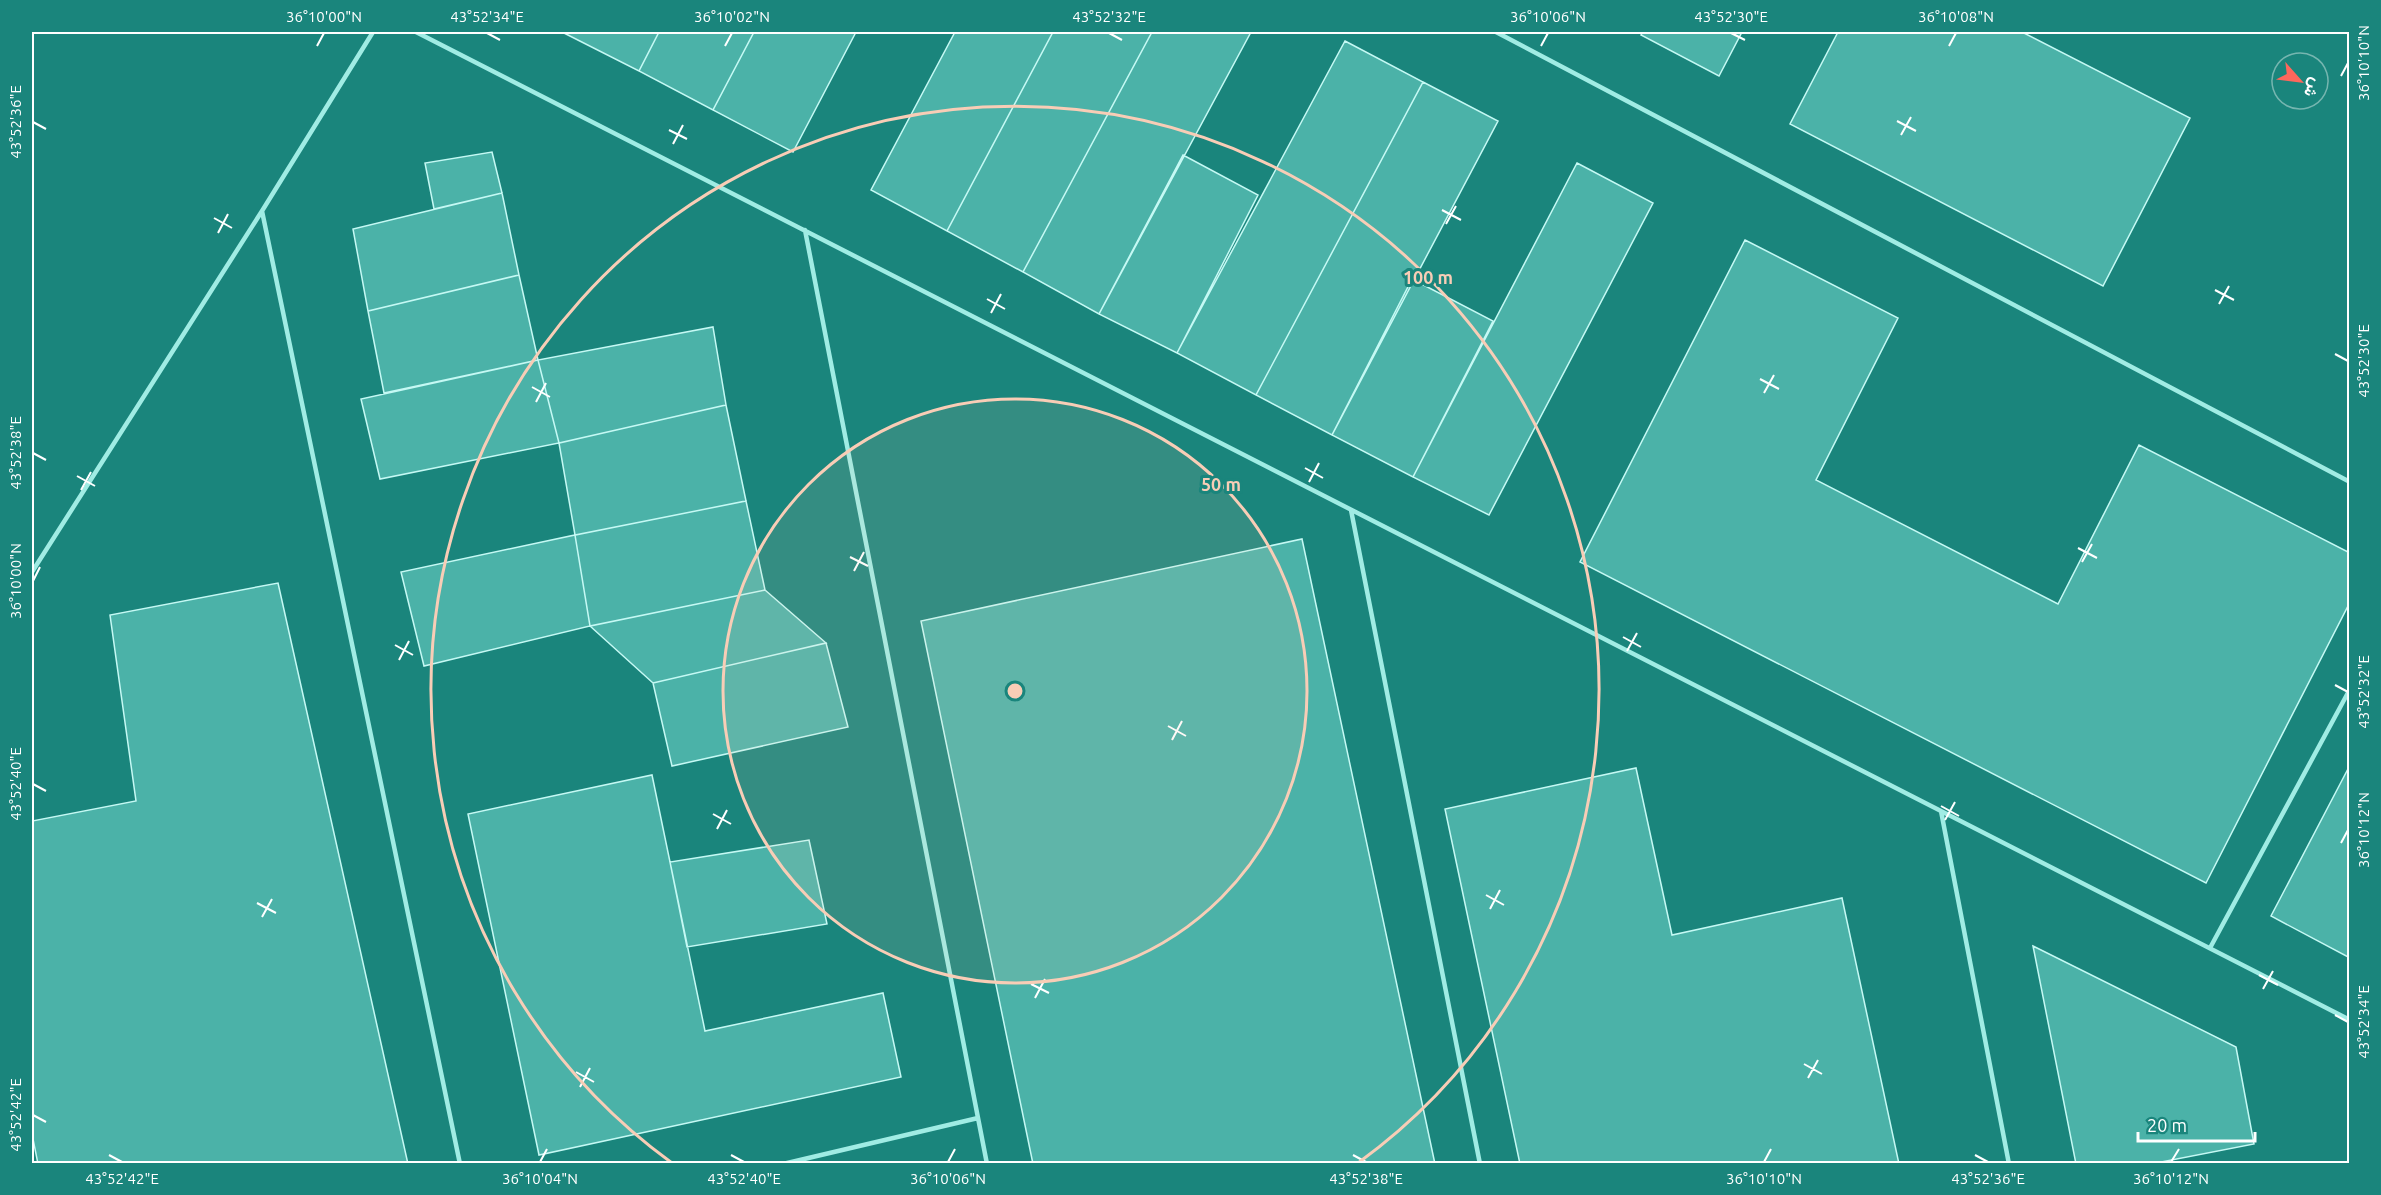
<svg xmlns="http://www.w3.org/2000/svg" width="2381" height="1195" font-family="Ubuntu,Vazirmatn,sans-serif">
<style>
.building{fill:#4bb2a8;stroke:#c5f9f4;stroke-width:1.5}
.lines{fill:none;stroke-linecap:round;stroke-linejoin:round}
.service{stroke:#a0ece4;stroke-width:4.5}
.ticks{fill:none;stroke:#fff;stroke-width:2}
.ring{fill:none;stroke:#f8cdb6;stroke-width:3}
.centre{fill:#f8cdb6;stroke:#1a857c;stroke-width:3}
.ring-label{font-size:18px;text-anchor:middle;font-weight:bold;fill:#f8cdb6;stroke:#1a857c;stroke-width:6;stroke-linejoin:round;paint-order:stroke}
.neatline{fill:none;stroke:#fff;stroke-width:2}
.ticks-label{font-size:15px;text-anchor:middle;fill:#fff}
</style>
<rect width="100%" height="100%" fill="#1a857c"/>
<!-- building -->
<path class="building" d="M562,32H659L639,71Z
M659,32H754L713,110L639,71Z
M754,32H856L793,152L713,110Z
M955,32H1053L947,231L871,190Z
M1053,32H1152L1023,272L947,231Z
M1152,32H1251L1099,314L1023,272Z
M1643,32H1742L1719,76L1641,35Z
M1838,32H2022L2190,118L2103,286L1790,124Z
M1345,41L1423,82L1256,395L1177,353Z
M1423,82L1498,121L1332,435L1256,395Z
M492,152L502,193L434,209L425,163Z
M1183,155L1258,195L1177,353L1099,314Z
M1577,163L1653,203L1489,515L1413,477Z
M502,193L519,275L368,311L353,229Z
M1745,240L1898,318L1816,480L2058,604L2139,445L2350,553V602L2206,883L1580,562Z
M519,275L538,360L384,393L368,311Z
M1412,279L1493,321L1413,477L1332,435Z
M713,327L726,405L559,443L538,360Z
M538,360L559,443L380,479L361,399Z
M726,405L746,501L575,535L559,443Z
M746,501L765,590L590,626L575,535Z
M575,535L590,626L424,666L401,572Z
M1302,539L1435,1164H1033L921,621Z
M278,583L408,1164H38L32,1134V821L136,801L110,615Z
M765,590L826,643L653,683L590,626Z
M826,643L848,727L672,766L653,683Z
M2350,765V958L2271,916Z
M1636,768L1672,935L1842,898L1899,1164H1520L1445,809Z
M652,775L705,1031L883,993L901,1077L539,1155L468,814Z
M809,840L827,924L687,947L670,862Z
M2033,946L2236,1047L2254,1144L2151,1164H2076Z"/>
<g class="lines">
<!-- service -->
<path class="service" d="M416,32L2350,1020
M1496,32L2350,482
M262,211L460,1164
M805,230L987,1164
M1351,510L1480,1164
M32,572L262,211L373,32
M1941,811L2009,1164
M2210,948L2350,689
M783,1164L978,1118"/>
</g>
<!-- ticks -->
<path class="ticks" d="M487,33L500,40M1109,33L1122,40M1731,33L1745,40M317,46L324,33M725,46L732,33M1541,46L1548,33M1949,46L1956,33M2341,76L2348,63M1897,121L1916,131M33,122L46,129M669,130L687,139M1901,135L1911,117M673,144L683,125M1442,210L1461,220M214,218L232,228M1446,224L1456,206M218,233L228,214M2215,290L2234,300M987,299L1005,309M2219,304L2229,286M991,313L1001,294M2335,354L2348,361M1760,379L1779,389M532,387L550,397M1764,393L1774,375M536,402L546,383M33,453L46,460M1305,468L1323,478M77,476L95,486M1309,482L1319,463M81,490L91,472M2078,548L2097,558M850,557L868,566M2082,562L2092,544M854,571L864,552M33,581L40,567M1623,637L1641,647M395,645L413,655M1627,651L1637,633M399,660L409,641M2335,685L2348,692M1168,726L1186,736M1172,740L1182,721M33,784L46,791M1941,806L1959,816M713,814L731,824M1945,820L1955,802M717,829L727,810M2341,843L2348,830M1486,895L1504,905M257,903L276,913M1490,909L1500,890M262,917L272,899M2259,975L2278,985M1031,984L1049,993M2263,989L2273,971M1035,998L1045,979M2335,1015L2348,1022M1804,1064L1822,1074M576,1072L594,1082M1808,1078L1818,1060M580,1087L590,1068M33,1115L46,1122M109,1155L122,1162M731,1155L744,1162M1353,1155L1366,1162M1975,1155L1988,1162M540,1162L547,1149M948,1162L955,1149M1764,1162L1771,1149M2171,1162L2179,1149"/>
<!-- distance rings -->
<circle cx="1015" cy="691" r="292" fill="#f8cdb6" fill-opacity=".12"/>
<g class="ring">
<circle cx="1015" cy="691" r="292"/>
<path d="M672 1163A584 584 0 1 1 1358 1163"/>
</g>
<circle cx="1015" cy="691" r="9" class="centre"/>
<g class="ring-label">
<text x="1428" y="284">100 m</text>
<text x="1221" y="491">50 m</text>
</g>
<!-- border -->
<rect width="2381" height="1195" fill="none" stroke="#1a857c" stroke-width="66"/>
<!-- north arrow -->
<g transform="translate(2300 81) rotate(118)"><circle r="28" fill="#1a857c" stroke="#76b6b0" stroke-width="1.5"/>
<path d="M0-4.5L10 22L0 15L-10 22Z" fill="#fe675c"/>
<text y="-9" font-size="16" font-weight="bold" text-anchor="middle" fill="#ffffff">ش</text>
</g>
<!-- scale -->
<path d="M2138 1132v9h117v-9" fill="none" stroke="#ffffff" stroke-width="3"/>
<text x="2147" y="1132" font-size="18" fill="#ffffff" stroke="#1a857c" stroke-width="4.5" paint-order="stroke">20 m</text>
<rect x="33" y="33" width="2315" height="1129" class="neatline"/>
<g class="ticks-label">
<text x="324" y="22">36°10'00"N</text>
<text x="487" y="22">43°52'34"E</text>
<text x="732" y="22">36°10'02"N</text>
<text x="1109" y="22">43°52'32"E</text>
<text x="1548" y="22">36°10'06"N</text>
<text x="1731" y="22">43°52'30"E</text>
<text x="1956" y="22">36°10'08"N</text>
<text transform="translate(2364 63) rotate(-90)" y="5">36°10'10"N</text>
<text transform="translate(16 122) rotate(-90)" y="5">43°52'36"E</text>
<text transform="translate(2364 361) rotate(-90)" y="5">43°52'30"E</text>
<text transform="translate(16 453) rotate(-90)" y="5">43°52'38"E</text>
<text transform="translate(16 581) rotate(-90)" y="5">36°10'00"N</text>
<text transform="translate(2364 692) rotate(-90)" y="5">43°52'32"E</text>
<text transform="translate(16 784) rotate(-90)" y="5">43°52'40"E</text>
<text transform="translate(2364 830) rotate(-90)" y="5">36°10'12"N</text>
<text transform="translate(2364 1022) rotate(-90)" y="5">43°52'34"E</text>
<text transform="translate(16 1115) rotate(-90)" y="5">43°52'42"E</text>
<text x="122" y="1184">43°52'42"E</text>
<text x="540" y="1184">36°10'04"N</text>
<text x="744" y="1184">43°52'40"E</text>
<text x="948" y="1184">36°10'06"N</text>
<text x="1366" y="1184">43°52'38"E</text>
<text x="1764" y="1184">36°10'10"N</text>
<text x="1988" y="1184">43°52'36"E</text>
<text x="2171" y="1184">36°10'12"N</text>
</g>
</svg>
